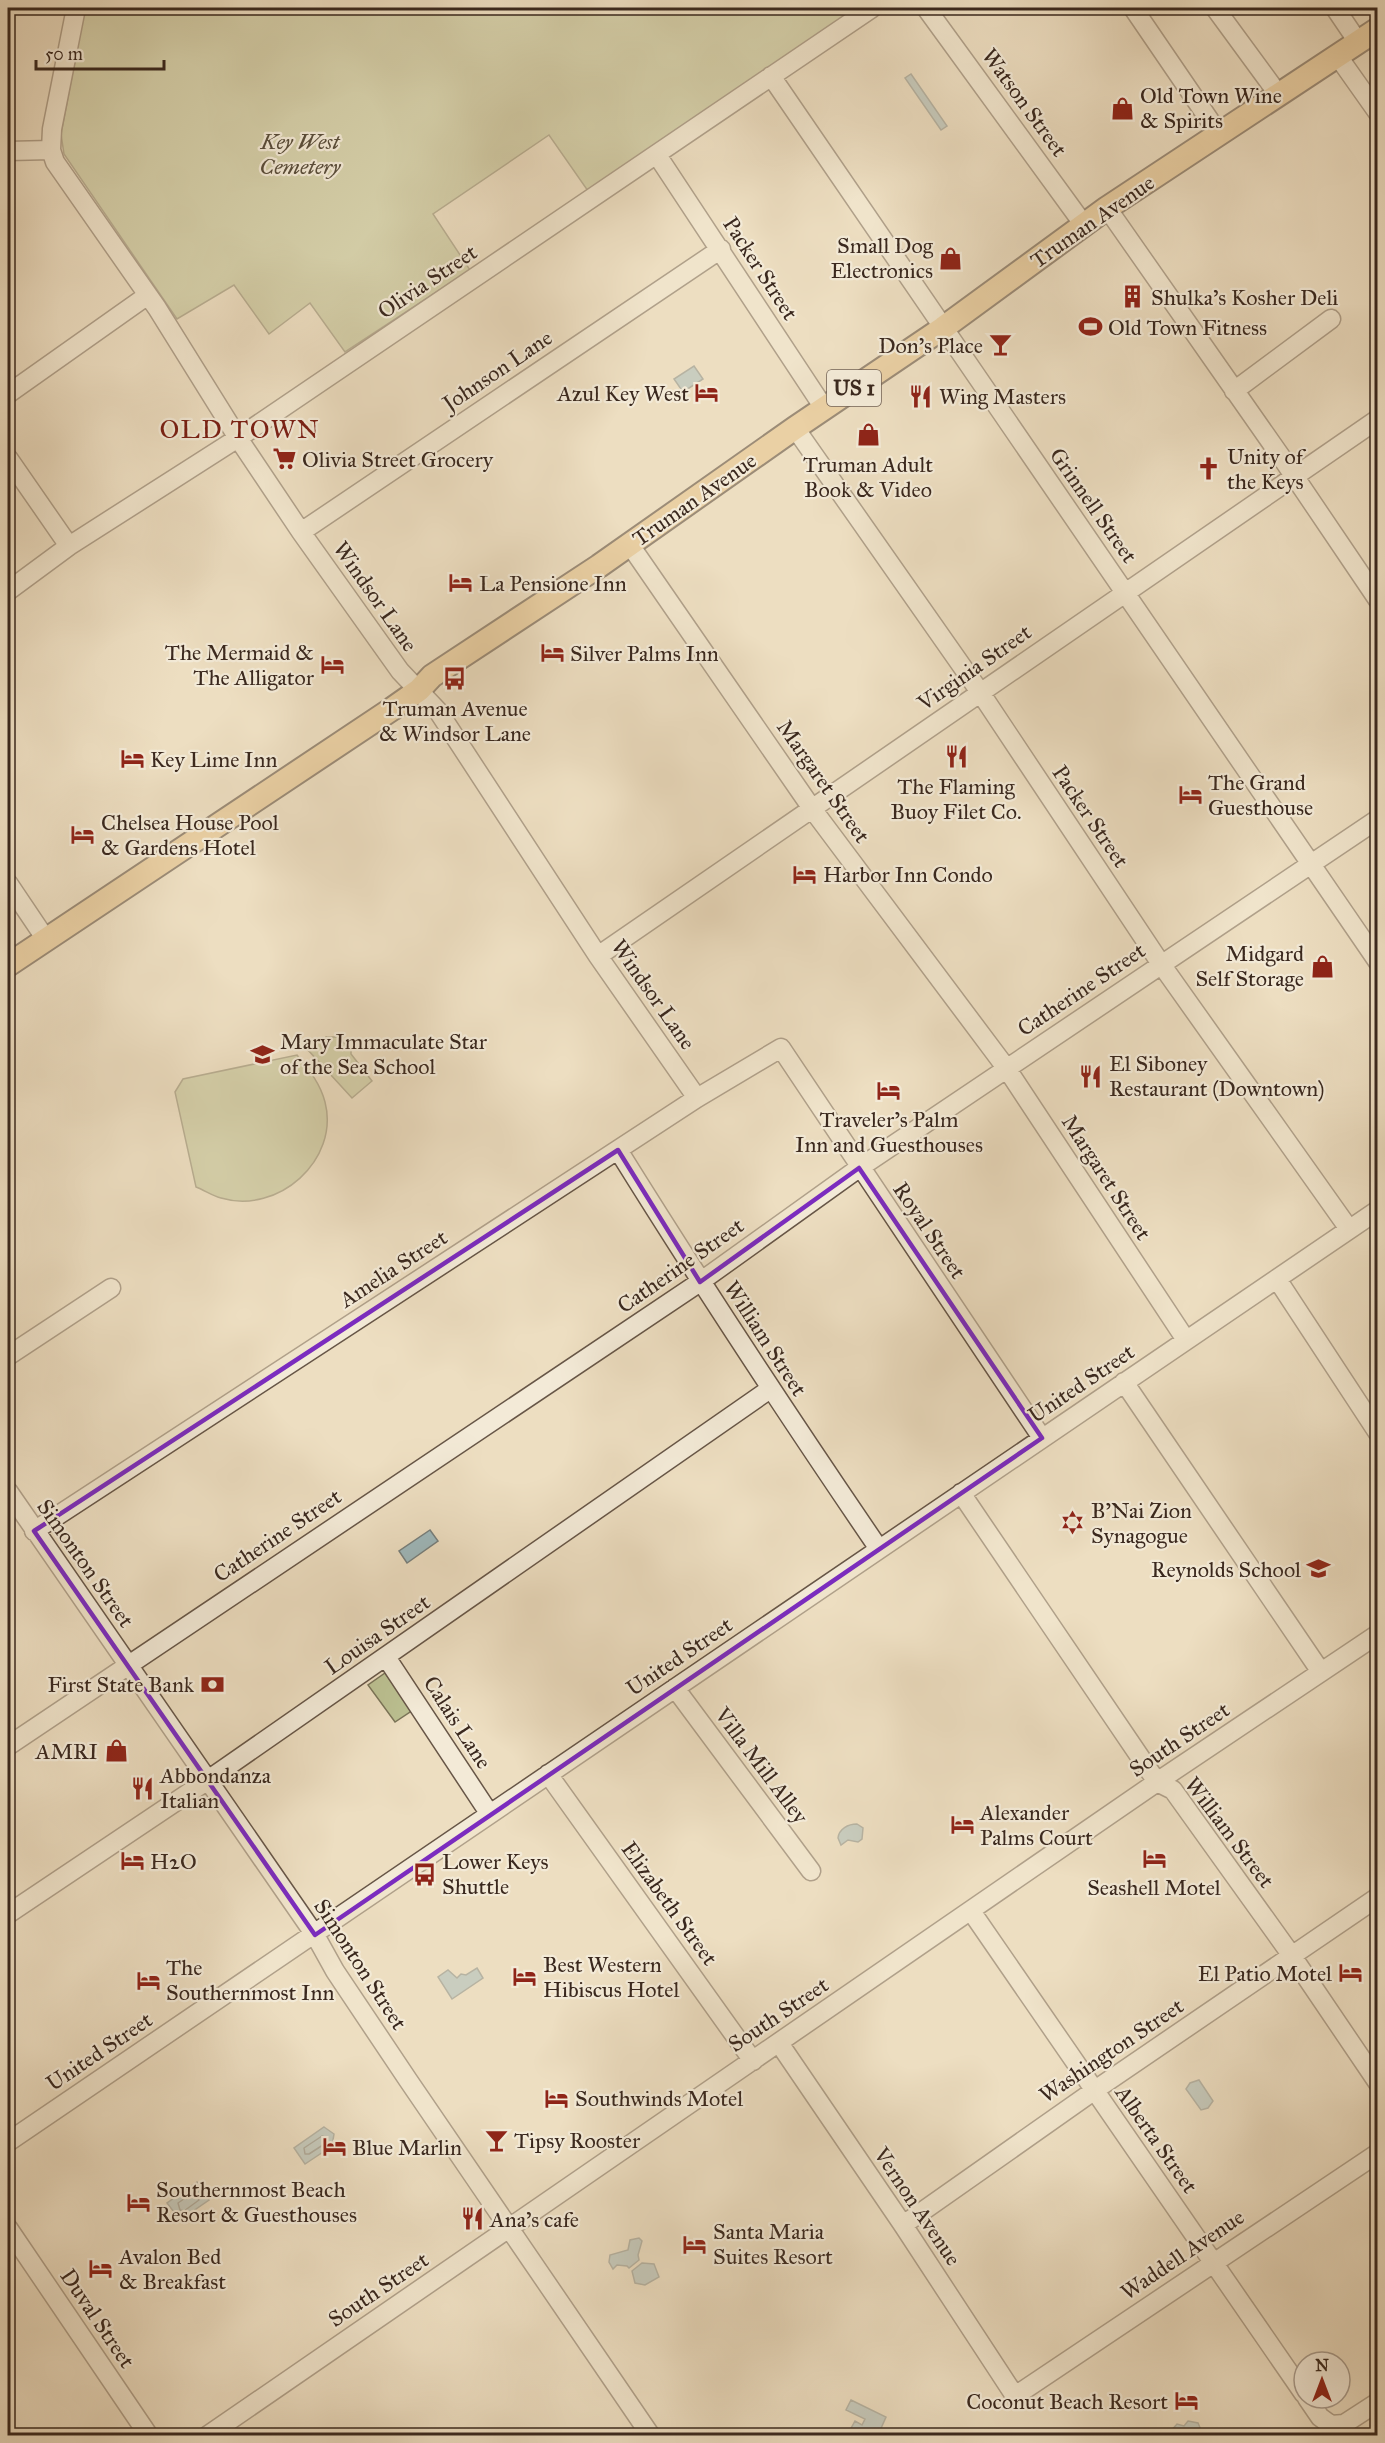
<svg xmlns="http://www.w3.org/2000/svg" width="1385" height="2443" font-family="'IM FELL Great Primer',serif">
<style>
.green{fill:#bbc091;stroke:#7a7458;stroke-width:1.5}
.water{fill:#9eb9bd;stroke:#767f7d;stroke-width:1.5}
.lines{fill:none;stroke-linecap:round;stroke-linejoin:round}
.shore{stroke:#6c706e;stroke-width:1.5}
.minor-casing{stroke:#675647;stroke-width:21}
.major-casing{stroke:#3a281e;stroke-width:26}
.minor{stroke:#f3ead7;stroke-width:18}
.major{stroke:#e6bf80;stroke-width:22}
.marked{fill:none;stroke:#7b2cbf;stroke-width:4.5;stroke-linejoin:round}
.labels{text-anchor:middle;stroke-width:4.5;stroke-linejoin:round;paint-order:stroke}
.shield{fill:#f3ead7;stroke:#726256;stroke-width:1.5}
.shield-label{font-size:21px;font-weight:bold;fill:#3a281e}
.poi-label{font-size:22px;fill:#3a281e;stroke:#f3ead7;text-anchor:start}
.street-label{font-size:22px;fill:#3a281e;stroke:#f3ead7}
.park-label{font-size:22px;font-style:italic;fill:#5a4e3b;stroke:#f3ead7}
.quarter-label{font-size:26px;letter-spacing:1.5px;fill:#7a1f14;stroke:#f3ead7}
</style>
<rect width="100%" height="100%" fill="#eddec1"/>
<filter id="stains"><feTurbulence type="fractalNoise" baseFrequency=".00333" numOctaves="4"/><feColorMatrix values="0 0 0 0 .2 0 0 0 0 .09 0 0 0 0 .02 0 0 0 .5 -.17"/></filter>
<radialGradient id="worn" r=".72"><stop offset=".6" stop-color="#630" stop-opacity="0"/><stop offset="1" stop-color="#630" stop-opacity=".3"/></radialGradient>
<!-- green -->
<path class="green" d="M85,8H856L588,191L549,135L433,214L470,270L345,352L310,303L269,334L234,285L177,319L64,154L61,134Z
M326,1037H338L351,1050V1054L372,1081L352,1098L308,1050Z
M297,1055C309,1070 320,1083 325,1102C340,1160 278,1215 221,1198C213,1196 204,1190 196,1187L175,1092L183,1079Z
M385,1673L413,1710L395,1722L368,1685Z"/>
<!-- water -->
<path class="water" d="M911,74L947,126L941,130L905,78Z
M694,366L703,379L683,392L674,379Z
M430,1530L438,1541L407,1563L399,1551Z
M857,1824L863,1828L862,1839L858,1842L848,1840L841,1845L838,1838C839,1829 848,1824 857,1824Z
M477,1968L483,1978L452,1999L438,1977L448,1970L457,1978L461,1974L466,1975Z
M1199,2080L1213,2101L1208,2108L1201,2110L1186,2089L1190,2083Z
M324,2127L334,2134L333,2140L335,2144L305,2164L294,2148Z
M197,2182L209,2200L180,2220L167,2203Z
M639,2238L642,2241L638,2255L639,2260L629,2268L627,2266L617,2265L613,2269L609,2262L610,2255L628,2250L630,2240Z
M642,2263L654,2264L659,2277L645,2285L635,2283L632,2271Z
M851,2400L886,2417L878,2435H856L849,2432L855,2421L862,2425L865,2419L846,2410Z
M1188,2421L1198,2423L1201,2430L1209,2433L1208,2435H1174L1170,2432L1177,2424L1184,2426Z"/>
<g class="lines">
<!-- shore -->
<path class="shore" d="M322,2136L327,2138L326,2143L309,2154H305L304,2148Z
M194,2192L199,2196V2200L184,2211L180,2210L178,2203Z"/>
<defs>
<path id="minor" d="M76,8L52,129L51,150L55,162L157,308L238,438L301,532L400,671L438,711L598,956L697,1098
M926,8L1084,225
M1133,8L1219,134
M1215,8L1278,94
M1335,8L1358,42
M1337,55L1378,113
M771,76L1378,962
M8,151L51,150
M657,155L824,408
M1107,208L1284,461L1378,600
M1234,391L1331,319
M8,394L148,295
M795,428L980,692L1161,964L1349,1229
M8,458L69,546
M301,532L721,249
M630,545L813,810L1007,1069L1186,1340
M8,591L69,546L238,438L872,8
M8,883L45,938
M598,956C859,779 1117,597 1378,419
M618,1150C702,1285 789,1417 879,1549
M1277,1279L1378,1433
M8,1356L111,1288
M1124,1382L1321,1672
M8,1491L315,1935L335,1971L408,2080L651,2436
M961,1493L1157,1782L1173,1790L1292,1956L1378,2083
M34,1531L697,1098L781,1048L1042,1438
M386,1657L489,1813
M675,1688L811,1871
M8,1746L700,1282L859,1168L1378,819
M548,1774L753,2061
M971,1911L1304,2394
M8,1914L208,1780L770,1389
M779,2043L903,2225L1015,2396L1378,2153
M8,2142L1378,1210
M903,2225L1095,2090L1378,1897
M8,2228L149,2436
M1307,2398L1320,2417L1331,2425L1344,2424L1378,2402
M207,2436L1157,1782L1378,1634"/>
<path id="major" d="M8,965L392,709L419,690L432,676L599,566L795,428L943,328L1107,208L1378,29"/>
</defs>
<!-- minor casing -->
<use href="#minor" class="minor-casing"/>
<!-- major casing -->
<use href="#major" class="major-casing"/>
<!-- minor -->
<use href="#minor" class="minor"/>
<!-- major -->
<use href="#major" class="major"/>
</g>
<!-- marked area -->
<path d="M0 0H1385V2443H0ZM618,1150L700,1282L859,1168L1042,1438L315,1935L34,1531Z" fill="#eddec1" fill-opacity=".55" fill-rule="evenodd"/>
<path class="marked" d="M618,1150L700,1282L859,1168L1042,1438L315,1935L34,1531Z"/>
<!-- icons -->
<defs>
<symbol id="shop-bare" viewBox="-9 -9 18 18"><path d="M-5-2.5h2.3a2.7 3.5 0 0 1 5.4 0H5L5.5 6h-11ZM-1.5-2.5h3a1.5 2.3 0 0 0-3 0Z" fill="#8f2418" stroke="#f3ead7" stroke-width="2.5" paint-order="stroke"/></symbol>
<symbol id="building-bare" viewBox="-9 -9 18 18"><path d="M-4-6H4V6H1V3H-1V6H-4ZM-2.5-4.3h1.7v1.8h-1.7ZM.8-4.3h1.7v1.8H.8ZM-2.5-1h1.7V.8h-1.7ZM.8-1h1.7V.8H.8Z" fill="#8f2418" stroke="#f3ead7" stroke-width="2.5" paint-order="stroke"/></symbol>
<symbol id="stadium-bare" viewBox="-9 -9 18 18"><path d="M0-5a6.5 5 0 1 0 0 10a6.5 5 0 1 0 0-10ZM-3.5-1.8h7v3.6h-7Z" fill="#8f2418" stroke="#f3ead7" stroke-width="2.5" paint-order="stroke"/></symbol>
<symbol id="bar-bare" viewBox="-9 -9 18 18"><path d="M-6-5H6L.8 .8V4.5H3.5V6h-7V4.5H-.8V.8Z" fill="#8f2418" stroke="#f3ead7" stroke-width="2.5" paint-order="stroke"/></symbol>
<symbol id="hotel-bare" viewBox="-9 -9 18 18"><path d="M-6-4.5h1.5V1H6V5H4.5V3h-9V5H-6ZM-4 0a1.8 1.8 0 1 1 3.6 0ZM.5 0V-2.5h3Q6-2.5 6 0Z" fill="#8f2418" stroke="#f3ead7" stroke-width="2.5" paint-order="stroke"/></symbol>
<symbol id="restaurant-bare" viewBox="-9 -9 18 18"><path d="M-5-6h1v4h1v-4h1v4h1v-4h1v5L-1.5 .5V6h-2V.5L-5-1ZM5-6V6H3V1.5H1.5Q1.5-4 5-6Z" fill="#8f2418" stroke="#f3ead7" stroke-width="2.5" paint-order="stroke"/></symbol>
<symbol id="supermarket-bare" viewBox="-9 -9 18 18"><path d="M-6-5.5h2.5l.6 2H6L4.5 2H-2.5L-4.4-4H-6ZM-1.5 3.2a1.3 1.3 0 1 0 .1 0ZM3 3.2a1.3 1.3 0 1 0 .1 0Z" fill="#8f2418" stroke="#f3ead7" stroke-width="2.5" paint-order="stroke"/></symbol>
<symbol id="church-bare" viewBox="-9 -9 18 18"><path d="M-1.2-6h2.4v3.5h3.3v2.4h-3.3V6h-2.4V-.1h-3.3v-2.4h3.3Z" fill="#8f2418" stroke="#f3ead7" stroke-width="2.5" paint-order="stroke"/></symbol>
<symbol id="bus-bare" viewBox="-9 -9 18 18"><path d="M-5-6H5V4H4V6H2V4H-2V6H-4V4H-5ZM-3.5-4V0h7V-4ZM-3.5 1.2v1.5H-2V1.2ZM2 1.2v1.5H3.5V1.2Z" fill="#8f2418" stroke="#f3ead7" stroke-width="2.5" paint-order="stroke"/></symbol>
<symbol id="school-bare" viewBox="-9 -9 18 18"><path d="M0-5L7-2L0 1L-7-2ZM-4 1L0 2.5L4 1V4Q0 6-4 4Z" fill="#8f2418" stroke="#f3ead7" stroke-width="2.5" paint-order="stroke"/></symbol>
<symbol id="synagogue-bare" viewBox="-9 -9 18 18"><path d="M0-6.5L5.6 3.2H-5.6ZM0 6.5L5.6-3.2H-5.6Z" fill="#8f2418" stroke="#f3ead7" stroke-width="2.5" paint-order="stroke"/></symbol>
<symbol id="bank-bare" viewBox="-9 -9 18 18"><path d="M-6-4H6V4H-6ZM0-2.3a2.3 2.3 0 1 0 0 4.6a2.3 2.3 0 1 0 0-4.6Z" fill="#8f2418" stroke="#f3ead7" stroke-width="2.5" paint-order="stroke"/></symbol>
</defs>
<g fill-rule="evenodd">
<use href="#shop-bare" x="1106" y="92" width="33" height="33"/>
<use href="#shop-bare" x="934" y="242" width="33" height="33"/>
<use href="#building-bare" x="1116" y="280" width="33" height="33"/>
<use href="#stadium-bare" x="1074" y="310" width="33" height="33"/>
<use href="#bar-bare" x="984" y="328" width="33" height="33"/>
<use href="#hotel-bare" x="690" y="376" width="33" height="33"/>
<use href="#restaurant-bare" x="904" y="380" width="33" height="33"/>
<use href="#shop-bare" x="852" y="418" width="33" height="33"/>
<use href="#supermarket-bare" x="268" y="442" width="33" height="33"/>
<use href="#church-bare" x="1192" y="452" width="33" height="33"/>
<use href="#hotel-bare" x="444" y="566" width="33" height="33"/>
<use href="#hotel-bare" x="536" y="636" width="33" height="33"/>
<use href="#hotel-bare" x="316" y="648" width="33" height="33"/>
<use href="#bus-bare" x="438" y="662" width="33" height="33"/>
<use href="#restaurant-bare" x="940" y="740" width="33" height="33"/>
<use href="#hotel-bare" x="116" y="742" width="33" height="33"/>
<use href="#hotel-bare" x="1174" y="778" width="33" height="33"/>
<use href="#hotel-bare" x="66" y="818" width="33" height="33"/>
<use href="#hotel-bare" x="788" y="858" width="33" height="33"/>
<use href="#shop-bare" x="1306" y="950" width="33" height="33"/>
<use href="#school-bare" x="246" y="1038" width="33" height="33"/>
<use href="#restaurant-bare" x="1074" y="1060" width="33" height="33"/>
<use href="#hotel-bare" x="872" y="1074" width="33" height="33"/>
<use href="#synagogue-bare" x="1056" y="1506" width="33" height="33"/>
<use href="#school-bare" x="1302" y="1552" width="33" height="33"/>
<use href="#bank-bare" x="196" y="1668" width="33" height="33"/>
<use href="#shop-bare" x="100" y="1734" width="33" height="33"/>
<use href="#restaurant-bare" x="126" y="1772" width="33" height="33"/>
<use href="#hotel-bare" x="946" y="1808" width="33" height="33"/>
<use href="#hotel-bare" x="1138" y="1842" width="33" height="33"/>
<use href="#hotel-bare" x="116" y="1844" width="33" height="33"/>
<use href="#bus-bare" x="408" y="1858" width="33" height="33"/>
<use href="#hotel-bare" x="1334" y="1956" width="33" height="33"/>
<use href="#hotel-bare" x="508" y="1960" width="33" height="33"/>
<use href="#hotel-bare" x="132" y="1964" width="33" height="33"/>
<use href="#hotel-bare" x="540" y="2082" width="33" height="33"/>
<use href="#bar-bare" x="480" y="2124" width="33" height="33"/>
<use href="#hotel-bare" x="318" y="2130" width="33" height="33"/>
<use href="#hotel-bare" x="122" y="2186" width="33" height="33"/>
<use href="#restaurant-bare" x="456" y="2202" width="33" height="33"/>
<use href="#hotel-bare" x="678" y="2228" width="33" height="33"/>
<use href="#hotel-bare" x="84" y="2252" width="33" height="33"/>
<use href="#hotel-bare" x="1170" y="2384" width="33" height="33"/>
</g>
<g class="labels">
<!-- shield labels -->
<rect class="shield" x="827" y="370" width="54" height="36" rx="4.5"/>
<g class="shield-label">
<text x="854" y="395">US 1</text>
</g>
<!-- poi labels -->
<g class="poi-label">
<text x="1140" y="103">Old Town Wine<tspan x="1140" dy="25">&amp; Spirits</tspan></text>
<text x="933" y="253" text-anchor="end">Small Dog<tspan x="933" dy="25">Electronics</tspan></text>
<text x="1151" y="305">Shulka's Kosher Deli</text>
<text x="1108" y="335">Old Town Fitness</text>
<text x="983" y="353" text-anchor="end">Don's Place</text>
<text x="689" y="401" text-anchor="end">Azul Key West</text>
<text x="939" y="404">Wing Masters</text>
<text x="1227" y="464">Unity of<tspan x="1227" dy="25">the Keys</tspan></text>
<text x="302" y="467">Olivia Street Grocery</text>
<text x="868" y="472" text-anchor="middle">Truman Adult<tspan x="868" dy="25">Book &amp; Video</tspan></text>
<text x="479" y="591">La Pensione Inn</text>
<text x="314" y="660" text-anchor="end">The Mermaid &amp;<tspan x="314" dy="25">The Alligator</tspan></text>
<text x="570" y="661">Silver Palms Inn</text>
<text x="455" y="716" text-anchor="middle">Truman Avenue<tspan x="455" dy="25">&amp; Windsor Lane</tspan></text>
<text x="150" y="767">Key Lime Inn</text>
<text x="1208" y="790">The Grand<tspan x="1208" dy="25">Guesthouse</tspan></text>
<text x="956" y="794" text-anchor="middle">The Flaming<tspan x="956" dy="25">Buoy Filet Co.</tspan></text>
<text x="101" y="830">Chelsea House Pool<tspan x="101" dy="25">&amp; Gardens Hotel</tspan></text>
<text x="823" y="882">Harbor Inn Condo</text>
<text x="1304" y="961" text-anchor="end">Midgard<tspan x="1304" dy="25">Self Storage</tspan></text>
<text x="280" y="1049">Mary Immaculate Star<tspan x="280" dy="25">of the Sea School</tspan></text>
<text x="1109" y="1071">El Siboney<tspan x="1109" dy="25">Restaurant (Downtown)</tspan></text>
<text x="889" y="1127" text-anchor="middle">Traveler's Palm<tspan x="889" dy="25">Inn and Guesthouses</tspan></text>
<text x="1091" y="1518">B'Nai Zion<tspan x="1091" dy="25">Synagogue</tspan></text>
<text x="1301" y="1577" text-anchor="end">Reynolds School</text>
<text x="194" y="1692" text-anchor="end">First State Bank</text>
<text x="98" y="1759" text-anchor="end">AMRI</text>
<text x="160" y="1783">Abbondanza<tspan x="160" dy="25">Italian</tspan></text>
<text x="980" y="1820">Alexander<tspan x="980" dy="25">Palms Court</tspan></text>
<text x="150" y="1869">H2O</text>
<text x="442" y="1869">Lower Keys<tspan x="442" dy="25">Shuttle</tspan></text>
<text x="1154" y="1895" text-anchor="middle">Seashell Motel</text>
<text x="543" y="1972">Best Western<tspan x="543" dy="25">Hibiscus Hotel</tspan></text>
<text x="166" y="1975">The<tspan x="166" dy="25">Southernmost Inn</tspan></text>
<text x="1332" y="1981" text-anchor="end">El Patio Motel</text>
<text x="575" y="2106">Southwinds Motel</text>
<text x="514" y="2148">Tipsy Rooster</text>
<text x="352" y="2155">Blue Marlin</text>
<text x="156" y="2197">Southernmost Beach<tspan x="156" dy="25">Resort &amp; Guesthouses</tspan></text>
<text x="490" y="2227">Ana's cafe</text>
<text x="713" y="2239">Santa Maria<tspan x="713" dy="25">Suites Resort</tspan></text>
<text x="119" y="2264">Avalon Bed<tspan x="119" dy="25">&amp; Breakfast</tspan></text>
<text x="1168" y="2409" text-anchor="end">Coconut Beach Resort</text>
</g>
<!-- street labels -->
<g class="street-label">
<text transform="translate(1025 102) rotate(54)" y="8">Watson Street</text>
<text transform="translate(1092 221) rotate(-35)" y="8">Truman Avenue</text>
<text transform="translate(761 268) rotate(57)" y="8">Packer Street</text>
<text transform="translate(427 281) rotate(-34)" y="8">Olivia Street</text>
<text transform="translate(497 370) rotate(-34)" y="8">Johnson Lane</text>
<text transform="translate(694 499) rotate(-35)" y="8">Truman Avenue</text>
<text transform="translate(1094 505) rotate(55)" y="8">Grinnell Street</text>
<text transform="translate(376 596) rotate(55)" y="8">Windsor Lane</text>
<text transform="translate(974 667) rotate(-35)" y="8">Virginia Street</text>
<text transform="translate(824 781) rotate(55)" y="8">Margaret Street</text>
<text transform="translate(1091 816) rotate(56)" y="8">Packer Street</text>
<text transform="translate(1081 989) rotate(-34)" y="8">Catherine Street</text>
<text transform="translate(654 994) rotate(55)" y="8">Windsor Lane</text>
<text transform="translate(1107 1177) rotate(57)" y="8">Margaret Street</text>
<text transform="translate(930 1230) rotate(56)" y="8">Royal Street</text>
<text transform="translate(680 1265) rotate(-35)" y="8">Catherine Street</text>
<text transform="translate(393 1268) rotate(-33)" y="8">Amelia Street</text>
<text transform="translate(766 1338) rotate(57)" y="8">William Street</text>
<text transform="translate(1081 1383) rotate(-34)" y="8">United Street</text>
<text transform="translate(277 1535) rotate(-34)" y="8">Catherine Street</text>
<text transform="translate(86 1563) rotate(55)" y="8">Simonton Street</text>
<text transform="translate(377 1634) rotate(-35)" y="8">Louisa Street</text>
<text transform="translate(679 1656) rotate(-34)" y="8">United Street</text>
<text transform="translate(458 1722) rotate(57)" y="8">Calais Lane</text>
<text transform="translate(1179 1739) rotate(-34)" y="8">South Street</text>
<text transform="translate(762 1765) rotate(53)" y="8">Villa Mill Alley</text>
<text transform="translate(1230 1832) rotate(53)" y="8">William Street</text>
<text transform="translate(670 1903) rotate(54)" y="8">Elizabeth Street</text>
<text transform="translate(361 1964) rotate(57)" y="8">Simonton Street</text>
<text transform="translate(778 2014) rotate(-34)" y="8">South Street</text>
<text transform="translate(1111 2050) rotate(-34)" y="8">Washington Street</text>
<text transform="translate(99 2051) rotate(-34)" y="8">United Street</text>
<text transform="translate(1157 2139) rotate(55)" y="8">Alberta Street</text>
<text transform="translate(918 2206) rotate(56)" y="8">Vernon Avenue</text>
<text transform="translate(1182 2254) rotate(-34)" y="8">Waddell Avenue</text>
<text transform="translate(378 2289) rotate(-34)" y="8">South Street</text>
<text transform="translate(98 2318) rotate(56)" y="8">Duval Street</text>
</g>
<!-- park labels -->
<g class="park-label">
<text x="300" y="149">Key West<tspan x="300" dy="25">Cemetery</tspan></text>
</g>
<!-- quarter labels -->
<g class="quarter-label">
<text x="240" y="438">OLD TOWN</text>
</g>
</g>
<!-- margin -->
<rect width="1385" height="2443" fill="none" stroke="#eddec1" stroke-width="30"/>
<rect x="9" y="9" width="1367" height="2425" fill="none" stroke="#3a281e" stroke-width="3"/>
<rect x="15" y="15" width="1355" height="2413" fill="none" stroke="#3a281e" stroke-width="1.5"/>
<!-- north arrow -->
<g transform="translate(1322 2380)"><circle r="28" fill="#f3ead7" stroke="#a99c8d" stroke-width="1.5"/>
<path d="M0-4.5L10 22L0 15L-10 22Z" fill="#8f2418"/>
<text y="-9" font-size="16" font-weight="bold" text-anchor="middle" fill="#3a281e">N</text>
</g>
<!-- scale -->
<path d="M36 60v9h128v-9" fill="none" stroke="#3a281e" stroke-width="3"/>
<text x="45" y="60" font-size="18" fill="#3a281e" stroke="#f3ead7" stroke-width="4.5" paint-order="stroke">50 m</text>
<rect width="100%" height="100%" filter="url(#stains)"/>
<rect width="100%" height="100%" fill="url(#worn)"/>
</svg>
